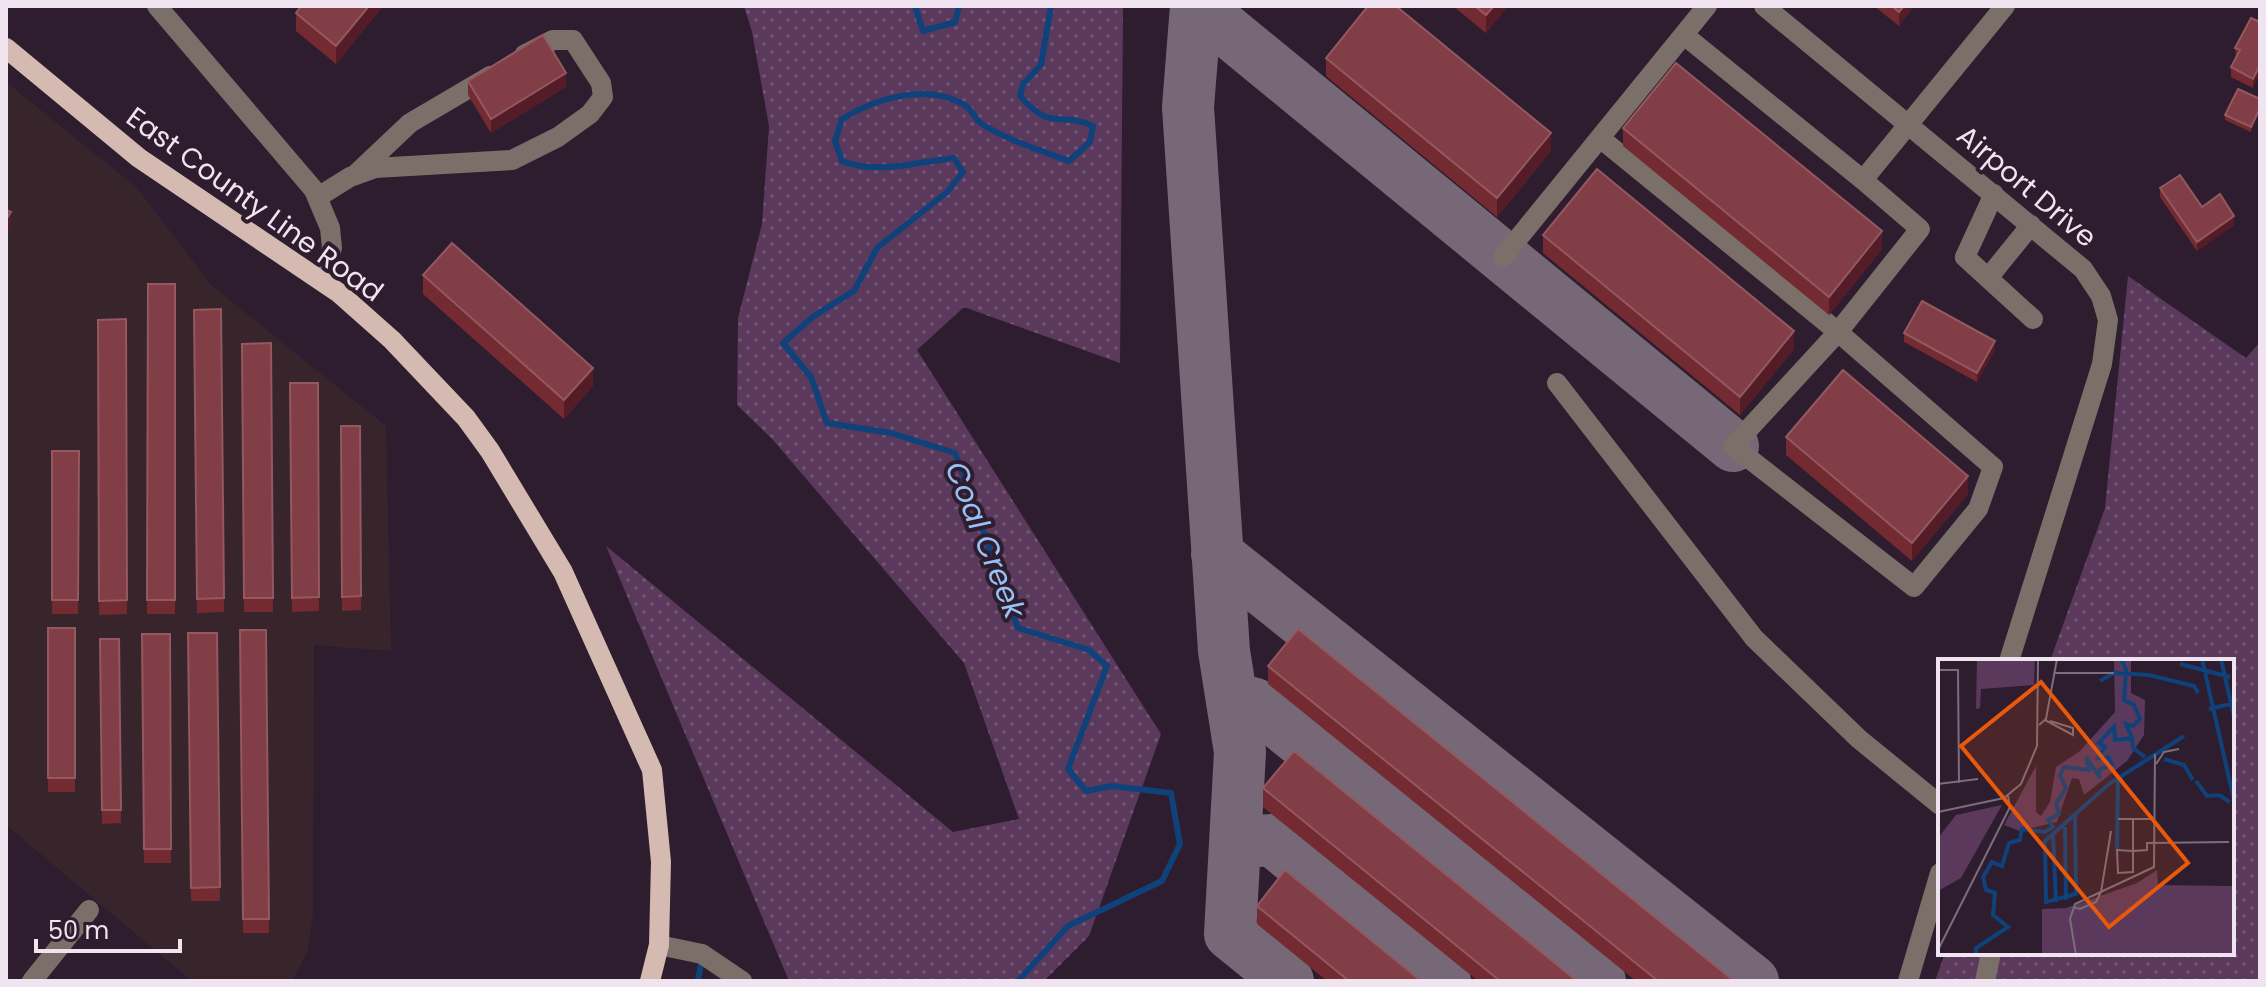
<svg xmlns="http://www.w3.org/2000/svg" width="2266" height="987" font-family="Poppins,sans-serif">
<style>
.commercial{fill:#38252c}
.grass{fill:url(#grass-dots)}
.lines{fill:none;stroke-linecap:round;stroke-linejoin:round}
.stream{stroke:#0f417b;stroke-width:6}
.taxiway{stroke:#766876;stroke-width:52}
.minor{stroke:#7b6f6a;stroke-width:20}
.major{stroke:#d4bab1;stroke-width:20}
.wall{fill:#742a31}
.shaded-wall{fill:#531c27}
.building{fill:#813e46;stroke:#935860;stroke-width:2}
.labels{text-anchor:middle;stroke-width:8;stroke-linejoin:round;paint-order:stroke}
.street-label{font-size:28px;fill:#efe4ef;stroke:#2e1d2e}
.water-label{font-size:30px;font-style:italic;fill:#9ac1f5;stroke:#2e1d2e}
.inset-river{fill:none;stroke:#0f417b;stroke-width:4}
.inset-road{fill:none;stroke:#7b6d7b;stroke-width:2}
.view{fill:#e8590c;fill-opacity:0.15;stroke:#e8590c;stroke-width:4}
.inset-edge{fill:none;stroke:#efe4ef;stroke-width:4}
</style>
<defs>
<pattern id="grass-dots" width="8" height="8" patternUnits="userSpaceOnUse" patternTransform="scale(2)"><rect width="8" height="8" fill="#5b395c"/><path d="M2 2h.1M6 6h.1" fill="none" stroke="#735674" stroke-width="1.8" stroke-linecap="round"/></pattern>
</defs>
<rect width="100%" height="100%" fill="#2e1d2e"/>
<!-- commercial -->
<path class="commercial" d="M6,82L137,188L211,285L386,426L391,651L314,645L313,915L307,953L292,981H192L6,825Z"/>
<!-- grass -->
<path class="grass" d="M744,6H1123L1120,363L964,307L917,350L1161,734L1089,936L1044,981H789L606,546L953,832L1019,819L964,663L773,440L737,405L738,318L762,224L769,126L752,32Z
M2128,276L2246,358L2260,342V981H1935L1945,953H2232V661H2050L2105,508Z"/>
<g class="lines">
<!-- stream -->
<path class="stream" d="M915,6L923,31L955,22L959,6
M698,981L702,958
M1018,981L1068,926L1162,881L1180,844L1171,793L1112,786L1086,791L1068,769L1107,666L1089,650L1018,628L955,453L891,433L827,423L811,377L783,343L814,316L854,291L877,248L947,192L963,172L954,158C917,162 878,175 842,161L835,141L842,119C876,98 929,82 966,106C973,111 975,120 982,124C1009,141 1040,150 1069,161L1090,142L1093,126C1058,110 1054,134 1020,96L1023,84L1041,65L1051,6"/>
<!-- taxiway -->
<path class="taxiway" d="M1196,6L1188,107L1224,651L1240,752L1230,934L1288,981
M1197,6L1733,446
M1217,554L1753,981
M1232,698L1255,704L1600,981
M1235,843L1272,840L1445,981"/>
<!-- minor -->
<path class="minor" d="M157,6L314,190L330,228L332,248L321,279
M1764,6L2083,269L2101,296L2108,320L2102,364L2009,661
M1684,35L1863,180
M1600,138L1838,332L1733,446L1914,587L1978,509L1993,467L1838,332L1920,229L1863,180L2005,6
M355,175L410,123L490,76
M1994,194L1965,257L2033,319
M318,197L350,177L375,168L512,160L558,137L590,114L603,97L601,83L573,40H553L524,55
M1503,257L1707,6
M1988,278L2031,225
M1557,383L1754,638L1859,739L1940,805
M659,945L702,954L742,981
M32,981L89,910
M1908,981L1940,873
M1985,981L1991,953"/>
<!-- major -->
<path class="major" d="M6,48L139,158L339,293L392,340L466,418L490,451L563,572L652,770L661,862L659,945L650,981"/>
</g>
<!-- wall -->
<path class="wall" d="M301,6H383L336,64L296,31V13Z
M1453,6H1508L1486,33Z
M1874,6H1914L1899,26Z
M2260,22L2253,88L2231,77V67L2236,58L2235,48Z
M1326,58L1551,151L1497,217L1326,76Z
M468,81L566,87L491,133L468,95Z
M2260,99L2251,132L2225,120V115Z
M1623,128L1882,249L1829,315L1623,146Z
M2160,188L2202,207L2234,225L2197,251L2160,197Z
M1543,235L1794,349L1740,415L1543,253Z
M423,275L593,386L564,419L423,294Z
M148,284H175V614H147Z
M221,309L224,612L197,613L194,310Z
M126,319L127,614L99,615L98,320Z
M1904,333L1995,350L1977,382L1904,342Z
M271,343L273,612H244L242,344Z
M290,383H318L319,611L292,612Z
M341,426H360L361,610L342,611Z
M1786,437L1968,494L1912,561L1786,455Z
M52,451H79L78,614H52Z
M48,628H75V792H48Z
M240,630H266L269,933H243Z
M188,633H217L220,901H191Z
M142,634H170L171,863H144Z
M100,639H119L121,823L102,824Z
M1268,666L1734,981H1636L1268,684Z
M1263,788L1577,981H1478L1263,807Z
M1257,906L1421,981H1327L1257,924Z"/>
<!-- shaded-wall -->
<path class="shaded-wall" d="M369,6H383L336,64V46Z
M1494,6H1508L1486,33V15Z
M1904,6H1914L1899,26V12Z
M2260,65V74L2253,88V79Z
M566,73V87L491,133V119Z
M2260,108V112L2251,132V127Z
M1551,133V151L1497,217V198Z
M11,212V226L6,234V220Z
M2234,216V225L2197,251V242Z
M1882,231V249L1829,315V297Z
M1794,331V349L1740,415V397Z
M1995,341V350L1977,382V373Z
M593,368V386L564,419V400Z
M1968,476V494L1912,561V543Z"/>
<!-- building -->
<path class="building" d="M301,6H369L336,46L296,13Z
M1368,6H1396L1551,133L1497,198L1326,58Z
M1475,6H1494L1486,15Z
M1892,6H1904L1899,12Z
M2251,18L2260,22V65L2253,79L2231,67L2240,50L2235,48Z
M543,35L566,73L491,119L468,81Z
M1676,63L1882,231L1829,297L1623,128Z
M2238,89L2260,99V108L2251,127L2225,115Z
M1597,169L1794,331L1740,397L1543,235Z
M2180,175L2202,207L2220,194L2234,216L2197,242L2160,188Z
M6,210L11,212L6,220Z
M452,243L593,368L564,400L423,275Z
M148,284H175V600H147Z
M1922,301L1995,341L1977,373L1904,333Z
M221,309L224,598L197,599L194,310Z
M126,319L127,600L99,601L98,320Z
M271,343L273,598H244L242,344Z
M1843,370L1968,476L1912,543L1786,437Z
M290,383H318L319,597L292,598Z
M341,426H360L361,596L342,597Z
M52,451H79L78,600H52Z
M48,628H75V778H48Z
M1298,629L1734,981H1658L1268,666Z
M240,630H266L269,919H243Z
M188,633H217L220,887L191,888Z
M142,634H170L171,849H144Z
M100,639H119L121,810H102Z
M1294,751L1577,981H1500L1263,788Z
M1285,870L1421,981H1349L1257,906Z"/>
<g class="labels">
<!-- street labels -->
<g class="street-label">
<text transform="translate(2027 186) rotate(40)" y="10">Airport Drive</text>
<text transform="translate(255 204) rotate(36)" y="10">East County Line Road</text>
</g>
<!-- water labels -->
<g class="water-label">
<text transform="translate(985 540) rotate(68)" y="10">Coal Creek</text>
</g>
</g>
<!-- overview -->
<g transform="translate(1938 659)">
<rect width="296" height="296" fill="#2e1d2e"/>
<path d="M39,0H97L96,26L43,30L42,49L38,50ZM176,0H193V34L207,41L206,76L189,102L146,136L141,120L134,119L119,163L82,172L66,166L98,107V153L103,157L112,143L118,108L142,92L177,53ZM64,146L23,219L0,232V179L18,156ZM219,211L220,226L296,227V296H104V250L128,249L199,224Z" fill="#5b395c"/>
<path class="inset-river" d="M264,0L296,141M283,0L296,58M242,5L292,18M162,22L176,14L211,16L256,27L260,34M271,50L296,44M194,79L195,89L207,98M226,100L246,106L255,121M258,122L269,137L281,136L292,143M137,156L138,235L108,243L107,182L171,125L246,77M127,168L128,241M115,176L118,243M179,191L180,120M38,296V289L70,268L55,256L57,234L48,231L45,218L54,203L64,207L71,184L82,181L84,170L107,173L115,168L110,161L121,155L118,145L128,129L122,116L126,108L151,111L148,98L162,119L161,111L174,105L170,98L160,99L167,88L161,84L176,68L177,81L194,79L188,65L195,67L202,60L196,46L186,41L188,11L183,0"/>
<path class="inset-road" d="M0,11H20L21,124M116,14H176M107,61L135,76V69L112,62M101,66L108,60L119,0M218,105L226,93L241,90M0,125L40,120M0,153L66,139L83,125L99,87L100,0M180,160H217M195,160V192L179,191L180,214L195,213V192L209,191V184L291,183M135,248L142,250L158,243L163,233L173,172M0,291L72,148L70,137M138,296L132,260L137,245L216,208L217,95"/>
<path class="view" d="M103,23L250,204L171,268L23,87Z"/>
<rect width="296" height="296" class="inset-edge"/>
</g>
<!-- border -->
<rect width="2266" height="987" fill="none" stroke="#efe4ef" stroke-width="16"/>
<!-- scale -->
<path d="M36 939v12h144v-12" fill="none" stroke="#efe4ef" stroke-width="4"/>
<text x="48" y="939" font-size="24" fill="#efe4ef" stroke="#2e1d2e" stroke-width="6" paint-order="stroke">50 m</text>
</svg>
